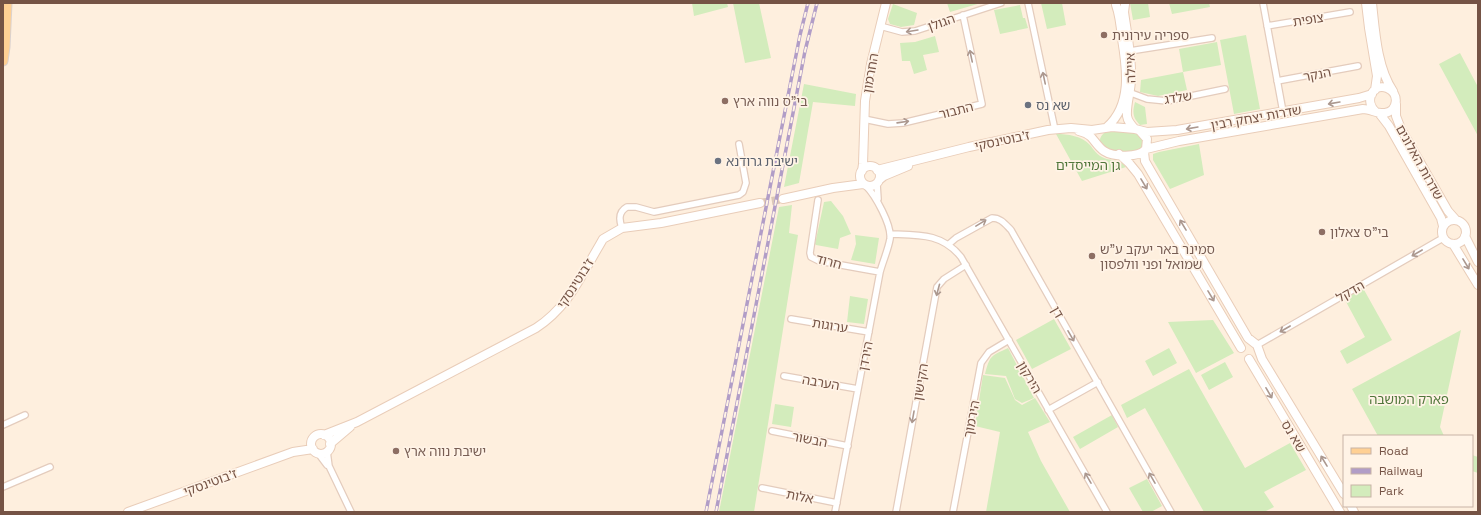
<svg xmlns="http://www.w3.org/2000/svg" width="1481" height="515" font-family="'Space Grotesk','Noto Sans Hebrew',sans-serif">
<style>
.green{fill:#d3ecbc}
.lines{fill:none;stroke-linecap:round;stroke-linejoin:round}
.secondary-tunnel{stroke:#dcc8b8;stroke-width:8;stroke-dasharray:8 4;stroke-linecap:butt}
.street-casing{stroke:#e4ccbd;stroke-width:8}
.secondary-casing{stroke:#e9cdb9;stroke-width:10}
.primary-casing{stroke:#dbd2cf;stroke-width:11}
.street{stroke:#fff;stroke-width:5.5}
.secondary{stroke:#fff;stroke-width:8}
.primary{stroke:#ffd094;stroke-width:9}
.rail-casing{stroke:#b19dc7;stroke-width:3.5}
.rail{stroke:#fff3e6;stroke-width:2;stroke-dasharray:6;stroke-linecap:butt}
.oneway{stroke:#ac988f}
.education-dot{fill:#8d6e63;stroke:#fff3e6;stroke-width:1.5}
.worship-dot{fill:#6b7280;stroke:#fff3e6;stroke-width:1.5}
.labels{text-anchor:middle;stroke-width:3.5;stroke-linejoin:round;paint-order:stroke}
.street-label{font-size:13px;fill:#755345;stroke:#fff3e6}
.education-label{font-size:13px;fill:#785e54;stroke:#fff3e6;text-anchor:start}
.worship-label{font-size:13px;fill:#5b616d;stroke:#fff3e6;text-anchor:start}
.park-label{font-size:13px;fill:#50763a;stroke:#fff3e6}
</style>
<rect width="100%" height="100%" fill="#feefde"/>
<!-- green -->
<path class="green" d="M692,3H727L728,7L694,16Z
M733,3H759L771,58L745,63Z
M947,3H981L950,12Z
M1041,3H1062L1066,25L1047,29Z
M1130,3H1148L1150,17L1133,20Z
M1169,3H1209L1210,7L1172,14Z
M893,4L917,13L914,25L901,27L890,24L888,19Z
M1020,5L1023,18H1025L1028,28L1000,34L994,10Z
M1246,35L1260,109L1234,114L1220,40Z
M935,36L939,52L923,55L927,70L914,74L910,61H902L900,43L915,42Z
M1217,42L1221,65L1183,72L1187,90L1158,96L1140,92L1141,80L1183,72L1179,49Z
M1460,53L1478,87V136L1439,64Z
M804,84L856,94L855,106L813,102L799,183L784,187Z
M1135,102L1145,107L1147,124L1140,125C1133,118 1132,113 1135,102Z
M1106,131L1135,132L1142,137L1144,148C1140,150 1136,152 1132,153C1121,153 1086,148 1106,131Z
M1056,134C1068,134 1082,136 1090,145C1094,150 1097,155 1104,158C1112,161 1120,159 1126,167L1082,181Z
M1199,144L1204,175L1170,189L1153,160V154L1159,152Z
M831,201L843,216L851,234L840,238L838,249L816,245L815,244L824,202Z
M792,205L789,233L798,235L754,512H719L779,207Z
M855,235L879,238L875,264L851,260L856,244Z
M1363,288L1392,340L1347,364L1340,351L1365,337L1344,298Z
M850,296L868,299L864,324L847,322Z
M1054,319L1071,349L1032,369L1016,340Z
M1213,320L1234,353L1196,373L1168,322Z
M1461,330L1440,427L1444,436H1378L1352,389Z
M1008,348L1034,398L1022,403L1015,399L1006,376L985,374C990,355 991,356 1008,348Z
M1169,348L1177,363L1153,376L1145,361Z
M1225,362L1233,377L1209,390L1201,375Z
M1189,369L1245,468L1290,443L1306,470L1264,492L1274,507L1264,512H1204L1145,408L1127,418L1121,405Z
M983,375L1005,378L1015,400L1022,405L1035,398L1050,422L1028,432L1041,461L1070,512H986L1000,432L975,426Z
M775,404L794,407L791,427L772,424Z
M1112,415L1118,427L1080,449L1073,437Z
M1472,455L1478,457V473L1472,471Z
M1147,479L1162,506L1151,512H1143L1129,488Z"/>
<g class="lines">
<!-- secondary-tunnel -->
<path class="secondary-tunnel" d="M760,203L783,199"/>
<defs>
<path id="street" d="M1028,3L1055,130
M1263,3L1283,112
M880,26L902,32L915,31L1001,3
M1267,26L1350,12
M1130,51L1212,38
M1277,81L1358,66
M1131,93L1147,99L1167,101L1225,89
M864,119L888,124L903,123L982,104L963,15
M877,184L878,199
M818,200L810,253L811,257L819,261L880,272
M622,228C619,220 618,212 627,207H636L654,212L739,195L743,192L746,183L739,144
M890,234C918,235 942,233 961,257L1107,512
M949,244L956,238L992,218C1001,218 1005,224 1011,230L1171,512
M791,319L869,332
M1257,345L1443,238
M784,376L858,389
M1048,410L1098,382
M3,425L25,415
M772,431L848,446
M327,451L329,466L351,512
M318,453L327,465
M3,487L50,467
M762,488L837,503
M835,512L880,272C883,261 888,250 890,239C892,225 875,195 866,186
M896,512L937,287L944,279L966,265
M953,512L981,363L989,352L1009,340"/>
<path id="secondary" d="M1366,3L1369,28L1377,76L1375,90
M1372,3C1375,30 1377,68 1393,91
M1125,4L1124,12C1127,34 1132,57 1131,79C1131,91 1126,104 1127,116C1128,122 1131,125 1135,129
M1396,104V116L1401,129L1448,211L1456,220
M1379,113L1389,126L1441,218L1443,226
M1107,127C1132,105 1127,69 1122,39C1121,28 1120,16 1116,5
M1079,131C1083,132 1088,134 1091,137C1095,141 1098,147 1104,151C1113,157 1139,158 1146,149L1147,139L1140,131
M1146,149L1179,141L1363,109C1370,109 1378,114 1385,113C1398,111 1400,93 1387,88C1372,83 1364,102 1376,112
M1144,152L1145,161L1149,168L1248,338L1257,345L1262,359L1344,494
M1119,154L1129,163L1138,174L1241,348
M860 176a10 10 0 1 1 20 0a10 10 0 1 1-20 0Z
M877,170L969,147L1048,130L1071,128L1092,130L1112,127L1135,129L1147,132L1177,130L1359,98L1372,94
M862,171L863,164L865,101L871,64L886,3
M879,180L884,176L908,166
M783,199L833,188L863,184
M1442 232a12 12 0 1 1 24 0a12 12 0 1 1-24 0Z
M1465,236L1478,262
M1453,244L1478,285
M1249,359L1340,512
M311 444a10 10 0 1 1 20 0a10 10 0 1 1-20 0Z
M324,435L357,422L536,328C568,307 580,278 599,246L603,239L622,228L661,223L760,203
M330,444L350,427
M1351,506L1354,512
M128,512L293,452L313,449"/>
<path id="primary" d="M3,61L5,47L7,3"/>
</defs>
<!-- street casing -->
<use href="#street" class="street-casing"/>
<!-- secondary casing -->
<use href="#secondary" class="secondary-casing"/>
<!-- primary casing -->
<use href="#primary" class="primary-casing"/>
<!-- street -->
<use href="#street" class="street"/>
<!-- secondary -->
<use href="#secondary" class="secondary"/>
<!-- primary -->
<use href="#primary" class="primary"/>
<defs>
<path id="rail" d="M706,512L800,35L808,3
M716,512L805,51L817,3"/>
</defs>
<!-- rail casing -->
<use href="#rail" class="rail-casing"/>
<!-- rail -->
<use href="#rail" class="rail"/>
</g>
<!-- one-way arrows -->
<defs><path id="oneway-shaft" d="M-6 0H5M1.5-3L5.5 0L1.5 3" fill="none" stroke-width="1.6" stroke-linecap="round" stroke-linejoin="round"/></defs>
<g class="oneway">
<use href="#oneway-shaft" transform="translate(912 31) rotate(171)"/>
<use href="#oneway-shaft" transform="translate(971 56) rotate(-102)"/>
<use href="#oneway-shaft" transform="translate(1044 78) rotate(-102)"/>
<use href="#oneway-shaft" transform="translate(1334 103) rotate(170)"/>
<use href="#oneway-shaft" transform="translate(903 122) rotate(-8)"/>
<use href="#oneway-shaft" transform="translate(1192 128) rotate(170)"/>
<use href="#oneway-shaft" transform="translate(1144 184) rotate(59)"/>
<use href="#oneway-shaft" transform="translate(981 223) rotate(-31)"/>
<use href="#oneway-shaft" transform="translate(1183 225) rotate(-121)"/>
<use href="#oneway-shaft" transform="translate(1417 253) rotate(150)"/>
<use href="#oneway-shaft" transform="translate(1466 264) rotate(59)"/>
<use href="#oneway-shaft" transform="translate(938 290) rotate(105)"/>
<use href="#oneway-shaft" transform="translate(1211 296) rotate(59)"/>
<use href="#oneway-shaft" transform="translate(1285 329) rotate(150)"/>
<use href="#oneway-shaft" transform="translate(1071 336) rotate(60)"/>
<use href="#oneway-shaft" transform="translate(1269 393) rotate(60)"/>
<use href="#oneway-shaft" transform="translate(913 417) rotate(100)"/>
<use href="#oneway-shaft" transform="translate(1324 461) rotate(-121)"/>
<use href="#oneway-shaft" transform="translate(1088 478) rotate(-120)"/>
<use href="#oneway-shaft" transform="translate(1152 478) rotate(-120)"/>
</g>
<!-- markers -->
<g class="education-dot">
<circle cx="1104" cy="35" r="4"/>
<circle cx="725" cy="101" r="4"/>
<circle cx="1322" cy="232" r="4"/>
<circle cx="1092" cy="256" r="4"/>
<circle cx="396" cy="451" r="4"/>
</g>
<g class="worship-dot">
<circle cx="1028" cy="105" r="4"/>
<circle cx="718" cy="161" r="4"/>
</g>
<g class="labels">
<!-- street labels -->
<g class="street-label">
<text transform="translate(1308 19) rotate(-9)" y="5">צופית</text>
<text transform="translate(941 22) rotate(-19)" y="5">הגולן</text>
<text transform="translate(1130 68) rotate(-92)" y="5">איילה</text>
<text transform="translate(870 73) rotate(-80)" y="5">החרמון</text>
<text transform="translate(1317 74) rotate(-11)" y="5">הנקר</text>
<text transform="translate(1178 97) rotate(-8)" y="5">שלדג</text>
<text transform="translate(956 110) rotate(-14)" y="5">התבור</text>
<text transform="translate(1256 117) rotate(-10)" y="5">שדרות יצחק רבין</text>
<text transform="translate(1002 140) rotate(-12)" y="5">ז'בוטינסקי</text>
<text transform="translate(1420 162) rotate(61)" y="5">שדרות האלונים</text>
<text transform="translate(829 261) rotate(15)" y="5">חרוד</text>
<text transform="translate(575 283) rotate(-57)" y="5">ז'בוטינסקי</text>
<text transform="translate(1350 291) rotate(-30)" y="5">הדקל</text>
<text transform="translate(1058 312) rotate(60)" y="5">דן</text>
<text transform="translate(830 325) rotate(9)" y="5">ערוגות</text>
<text transform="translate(865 356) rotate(-79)" y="5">הירדן</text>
<text transform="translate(1030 377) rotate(60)" y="5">הירקון</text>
<text transform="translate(821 382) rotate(10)" y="5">הערבה</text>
<text transform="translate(920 382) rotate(-80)" y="5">הקישון</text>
<text transform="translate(971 419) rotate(-79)" y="5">הירמוך</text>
<text transform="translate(1294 436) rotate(59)" y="5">שא נס</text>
<text transform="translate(810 439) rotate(11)" y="5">הבשור</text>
<text transform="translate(210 482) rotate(-20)" y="5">ז'בוטינסקי</text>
<text transform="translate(800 496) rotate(11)" y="5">אלות</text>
</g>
<!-- education labels -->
<g class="education-label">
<text x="1112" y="40">ספריה עירונית</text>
<text x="733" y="106">בי"ס נווה ארץ</text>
<text x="1330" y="237">בי"ס צאלון</text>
<text x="1100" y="254">סמינר באר יעקב ע"ש<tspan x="1100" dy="15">שמואל ופני וולפסון</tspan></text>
<text x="404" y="456">ישיבת נווה ארץ</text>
</g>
<!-- worship labels -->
<g class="worship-label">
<text x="1036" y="110">שא נס</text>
<text x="726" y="166">ישיבת גרודנא</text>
</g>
<!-- park labels -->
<g class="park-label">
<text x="1088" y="170">גן המייסדים</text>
<text x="1409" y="404">פארק המושבה</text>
</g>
</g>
<!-- border -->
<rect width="1481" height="515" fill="none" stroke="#755345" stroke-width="8"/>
<!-- legend -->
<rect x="1343" y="435" width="130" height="72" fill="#fff3e6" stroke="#c8b3a6"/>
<rect x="1351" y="448" width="20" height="6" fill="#ffd094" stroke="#c8b3a6"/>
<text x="1379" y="455" font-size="12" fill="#755345">Road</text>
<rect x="1351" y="468" width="20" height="6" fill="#b19dc7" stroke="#c8b3a6"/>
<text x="1379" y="475" font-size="12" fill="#755345">Railway</text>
<rect x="1351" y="485" width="20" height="12" fill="#d3ecbc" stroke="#c8b3a6"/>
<text x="1379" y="495" font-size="12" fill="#755345">Park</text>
</svg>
